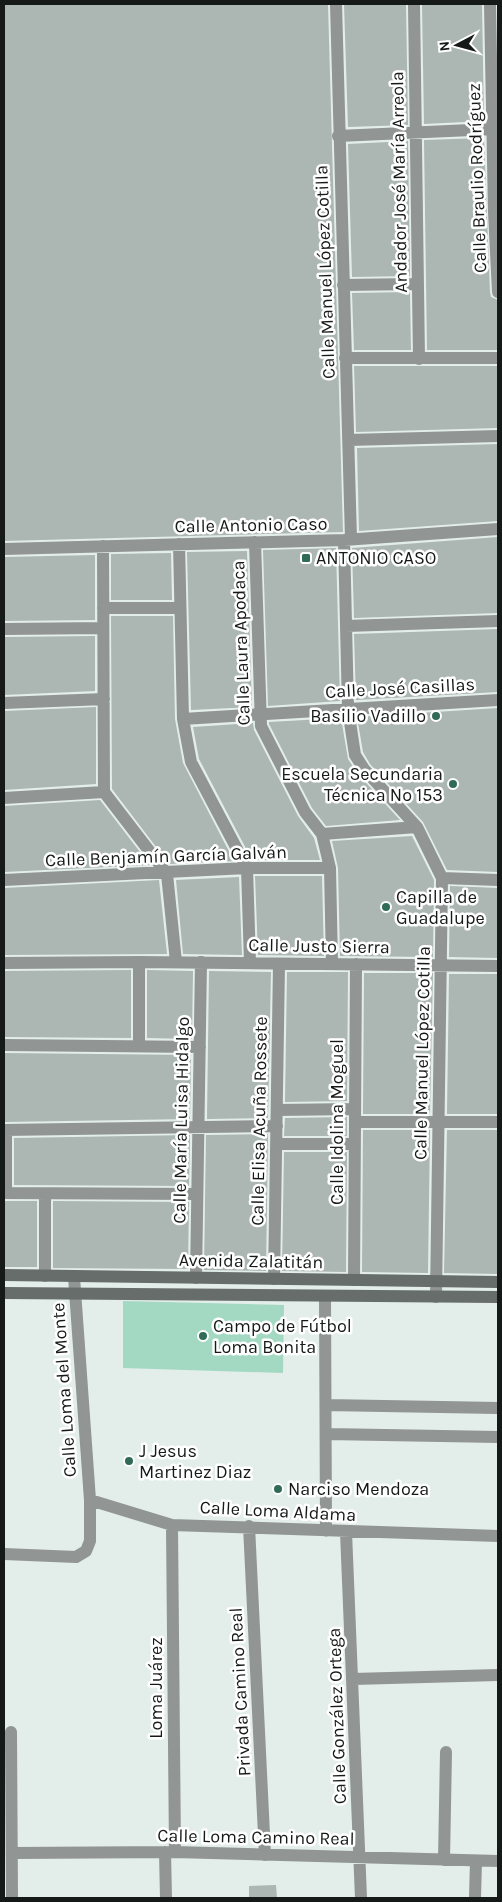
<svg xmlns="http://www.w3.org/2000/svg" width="502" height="1902" font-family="Karla,sans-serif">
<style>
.green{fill:#a3d9c3}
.building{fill:#acb6b2}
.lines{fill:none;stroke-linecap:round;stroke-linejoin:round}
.street{stroke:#919593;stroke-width:12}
.secondary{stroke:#676d6a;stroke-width:12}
.poi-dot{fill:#2f6b56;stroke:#fff;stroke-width:2}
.labels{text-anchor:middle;stroke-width:5;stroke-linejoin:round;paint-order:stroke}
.street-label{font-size:18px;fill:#151917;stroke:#fff}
.poi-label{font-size:18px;fill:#151917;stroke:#fff;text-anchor:start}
</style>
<rect width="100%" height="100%" fill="#e3ede9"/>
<!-- green -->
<path class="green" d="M123,1301L284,1305L283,1373L123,1368Z"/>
<!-- building -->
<path class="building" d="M4,4H328L343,532L4,541Z
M344,4H406L408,125L348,127Z
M422,4H482L484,121L424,124Z
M484,138L490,292L491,297L498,300V350H427L424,140Z
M408,141L410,276L352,277L348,144Z
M410,292L411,350H354L352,293Z
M354,366H498V428L356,432Z
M498,444V521L359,531L357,448Z
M498,537V613L354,618L352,548Z
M336,548L340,701L268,706L263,550Z
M247,551L252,707L191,710L187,552Z
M171,553L172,600H111V554Z
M95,555V620L4,621V557Z
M111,616H173L175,719L183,763L234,861L169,864L112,789Z
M498,629V692L356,700L354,634Z
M95,636V691L4,695V637Z
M96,707V784L4,790V711Z
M498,708V872L447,870L423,822L370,764L363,752L357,717Z
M341,718L348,759L358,774L400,820L326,826L312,808L269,724V722Z
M253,723L254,730L298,816L314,838L320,860H252L199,759L193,727Z
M100,800L150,865L4,872V806Z
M412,836L434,880L433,957L340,956L338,868L332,841Z
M255,876H322L324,956L258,955Z
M239,877L242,955L183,954L176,880Z
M159,880L167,954L4,955V888Z
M450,886L498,888V958L449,957Z
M131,970V1038L4,1037V971Z
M147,970L193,971L192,1039L147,1038Z
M209,971L271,972L268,1118L207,1119Z
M287,972H348L347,1101L285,1102Z
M364,973H433L430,1114H363Z
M449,974H498V1114H447Z
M4,1053L191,1055L190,1119L4,1122Z
M347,1117V1136H284L285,1118Z
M363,1130H430L428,1273L362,1272Z
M447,1130H498V1274L444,1273Z
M268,1134L266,1271L204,1270L206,1135Z
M190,1135L189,1186L14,1185V1138Z
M284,1152H347L346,1272L282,1271Z
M4,1201H37V1267H4Z
M53,1201L189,1202L188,1269L53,1268Z
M276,1885L277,1898H249V1886Z"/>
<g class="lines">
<!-- street -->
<path class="street" d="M336,4L351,539
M414,4L419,359
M490,4L494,212L498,292
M338,136L493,129
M343,285L417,284
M345,358H498
M349,440L498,436
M344,540L348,709L355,755L364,769L417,827L442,878L436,1297
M255,542L261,726L305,812L322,834L330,868L332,964
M179,544L183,719L191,762L247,868L250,963
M103,546L104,792L167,874L176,962
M4,549L344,540L498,529
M103,608H180
M346,626L498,621
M4,629L103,628
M4,703L104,699
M183,719L498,700
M4,798L104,792
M322,834L417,827
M442,878L498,880
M4,880L247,868H330
M139,962V1046
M4,963L139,962L498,966
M4,1045L200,1047
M277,1110L355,1109
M355,1122H498
M4,1130L277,1126
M276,1144H355
M4,1193L197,1194
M6,1193V1130
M45,1194V1276
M196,1278L201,962
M274,1279L279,964
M354,1280L356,964
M325,1296L326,1531
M326,1405L498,1408
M327,1434L498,1437
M90,1500L172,1525L498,1536
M172,1525L175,1852
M249,1526L265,1855
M346,1532L361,1898
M4,1554L76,1557L86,1551L90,1541V1500L74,1277
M353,1679L498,1675
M11,1732L12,1898
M165,1852L166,1898
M13,1853L175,1852L498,1861
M444,1860L446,1752
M475,1898L476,1861"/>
<!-- secondary -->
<path class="secondary" d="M4,1275L498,1282
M4,1293L498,1297"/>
</g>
<!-- markers -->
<g class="poi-dot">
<rect x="301" y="553" width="10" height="10" rx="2.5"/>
<circle cx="436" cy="716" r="5"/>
<circle cx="453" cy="784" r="5"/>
<circle cx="386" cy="907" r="5"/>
<circle cx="203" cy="1336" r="5"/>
<circle cx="129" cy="1461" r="5"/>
<circle cx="278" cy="1489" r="5"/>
</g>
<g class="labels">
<!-- street labels -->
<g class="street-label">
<text transform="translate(477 178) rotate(-92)" y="6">Calle Braulio Rodríguez</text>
<text transform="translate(399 182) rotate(-91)" y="6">Andador José María Arreola</text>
<text transform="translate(325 272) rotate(-92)" y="6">Calle Manuel López Cotilla</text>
<text transform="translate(251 525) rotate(-1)" y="6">Calle Antonio Caso</text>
<text transform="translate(241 643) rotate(-92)" y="6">Calle Laura Apodaca</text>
<text transform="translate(400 688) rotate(-3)" y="6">Calle José Casillas</text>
<text transform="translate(166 856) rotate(-2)" y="6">Calle Benjamín García Galván</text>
<text transform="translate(319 946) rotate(1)" y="6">Calle Justo Sierra</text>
<text transform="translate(422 1053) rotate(-89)" y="6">Calle Manuel López Cotilla</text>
<text transform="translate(181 1120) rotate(-89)" y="6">Calle María Luisa Hidalgo</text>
<text transform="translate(259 1121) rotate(-89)" y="6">Calle Elisa Acuña Rossete</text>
<text transform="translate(337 1122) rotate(-90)" y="6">Calle Idolina Moguel</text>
<text transform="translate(251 1261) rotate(1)" y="6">Avenida Zalatitán</text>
<text transform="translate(64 1390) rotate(-94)" y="6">Calle Loma del Monte</text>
<text transform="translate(278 1511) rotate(3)" y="6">Calle Loma Aldama</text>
<text transform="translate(156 1688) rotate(-90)" y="6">Loma Juárez</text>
<text transform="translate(240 1692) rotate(-93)" y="6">Privada Camino Real</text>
<text transform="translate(337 1716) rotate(-92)" y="6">Calle González Ortega</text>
<text transform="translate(256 1837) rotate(1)" y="6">Calle Loma Camino Real</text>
</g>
<!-- poi labels -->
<g class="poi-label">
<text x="316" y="564">ANTONIO CASO</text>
<text x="426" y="722" text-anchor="end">Basilio Vadillo</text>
<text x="443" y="780" text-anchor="end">Escuela Secundaria<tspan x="443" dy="21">Técnica No 153</tspan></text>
<text x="396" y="903">Capilla de<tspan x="396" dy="21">Guadalupe</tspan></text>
<text x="213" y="1332">Campo de Fútbol<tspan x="213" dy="21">Loma Bonita</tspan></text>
<text x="139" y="1457">J Jesus<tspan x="139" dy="21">Martinez Diaz</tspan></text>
<text x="288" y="1495">Narciso Mendoza</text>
</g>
</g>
<!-- border -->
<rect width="502" height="1902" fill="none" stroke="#151917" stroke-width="10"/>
<!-- north arrow -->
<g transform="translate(457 45) rotate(264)" stroke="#ffffff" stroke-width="4" paint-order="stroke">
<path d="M0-4L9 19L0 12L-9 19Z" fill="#151917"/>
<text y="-8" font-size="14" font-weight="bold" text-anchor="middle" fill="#151917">N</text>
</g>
</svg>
